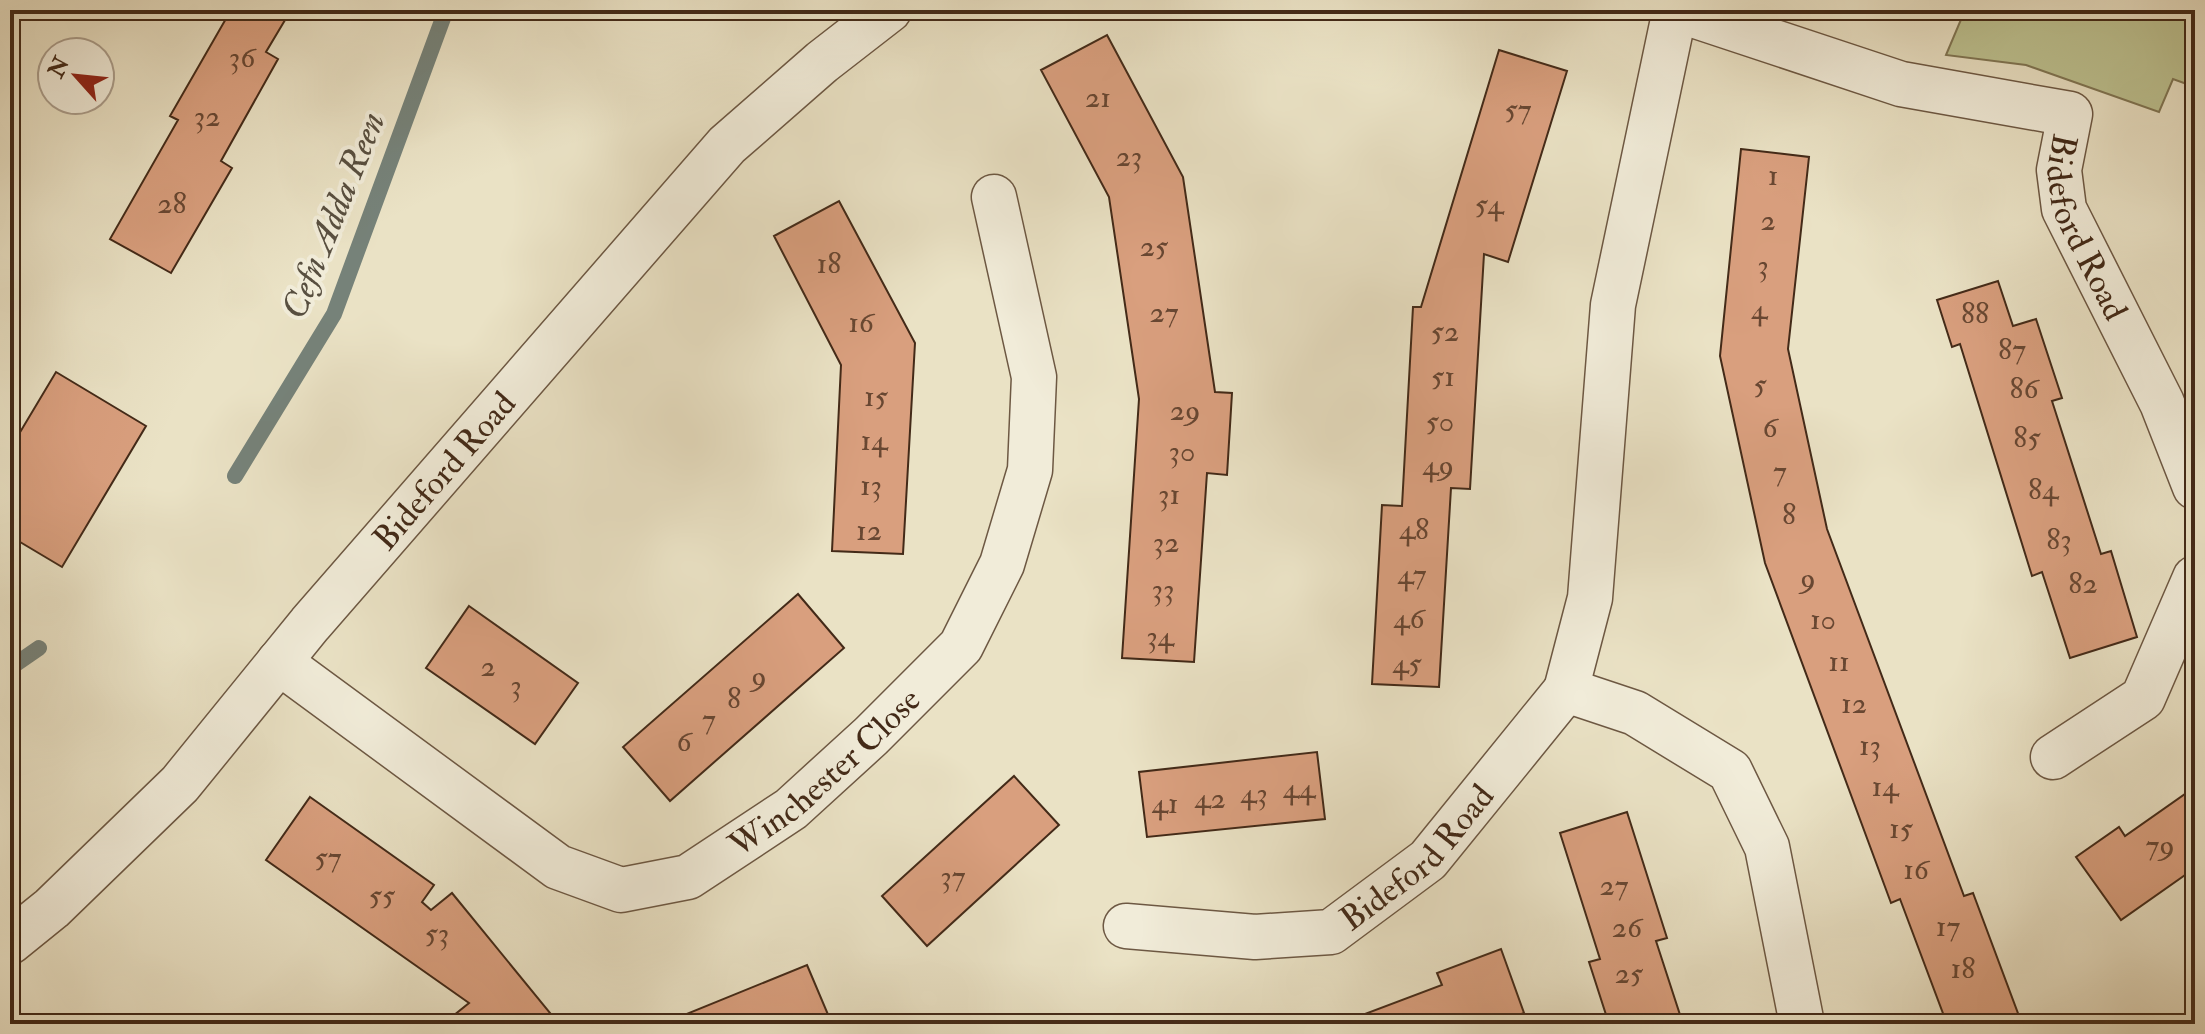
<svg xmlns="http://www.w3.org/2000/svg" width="2205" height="1034" font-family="'IM FELL Double Pica',serif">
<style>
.green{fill:#bdc291;stroke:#807654;stroke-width:2}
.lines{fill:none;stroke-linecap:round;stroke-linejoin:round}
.stream{stroke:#768279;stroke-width:16}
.building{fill:#d99f7e;stroke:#432a18;stroke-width:2}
.minor-casing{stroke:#6d5843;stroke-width:47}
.minor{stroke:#f1ecd9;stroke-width:44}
.labels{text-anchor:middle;stroke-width:8;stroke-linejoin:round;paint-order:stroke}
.number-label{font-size:30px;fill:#684732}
.street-label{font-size:34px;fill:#432a18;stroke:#f1ecd9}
.water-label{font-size:36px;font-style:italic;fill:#584f40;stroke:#f1ecd9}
</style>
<rect width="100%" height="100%" fill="#eae2c5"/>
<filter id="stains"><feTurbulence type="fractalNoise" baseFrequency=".0025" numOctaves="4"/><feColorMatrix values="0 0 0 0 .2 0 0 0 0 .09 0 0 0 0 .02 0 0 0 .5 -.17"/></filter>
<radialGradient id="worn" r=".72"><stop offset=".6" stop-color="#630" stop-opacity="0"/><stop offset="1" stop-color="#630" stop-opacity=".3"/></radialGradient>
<!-- green -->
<path class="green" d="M1965,10H2195V87L2173,79L2159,112L2026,65L1946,55Z"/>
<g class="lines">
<!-- stream -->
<path class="stream" d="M235,476L334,314L446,10
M10,668L39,648"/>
</g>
<!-- building -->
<path class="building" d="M231,10H291L266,52L278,59L221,161L232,168L171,273L110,239L178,120L170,116Z
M1107,35L1183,177L1215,392L1232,393L1227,475L1207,473L1194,662L1122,658L1139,399L1109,197L1041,70Z
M1499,50L1567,71L1508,262L1484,254L1470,489L1451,488L1439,687L1372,684L1382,505L1402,506L1413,307H1421Z
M1741,149L1809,157L1788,349L1827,529L1964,896L1973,893L2022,1024H1947L1900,899L1891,903L1765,563L1720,356Z
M839,201L915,343L903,554L832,551L841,365L774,236Z
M1998,281L2013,326L2036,319L2062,398L2052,401L2101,554L2111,551L2137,637L2070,658L2042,572L2032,576L1960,344L1952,347L1937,300Z
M56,372L146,426L62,567L10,536V449Z
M798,594L844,648L670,801L623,747Z
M469,606L578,683L535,744L426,668Z
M1317,752L1325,819L1147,837L1139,772Z
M1014,776L1059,825L927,946L882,896Z
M2195,787V868L2121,920L2076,857L2119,827L2125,836Z
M310,797L434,885L422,902L431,910L452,893L559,1024H443L469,1003L266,860Z
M1627,812L1667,938L1656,941L1683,1024H1609L1589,962L1600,959L1560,833Z
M1501,949L1524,1013L1496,1024H1349V1020L1442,985L1437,973Z
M807,965L832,1024H667V1022Z"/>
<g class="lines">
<defs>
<g id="minor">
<path d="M1675,10L1613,305L1590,598L1566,690L1635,713L1730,771L1767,847L1802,1024"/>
<path id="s1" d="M1678,10L1901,84L2070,114L2059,170L2064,209L2162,403L2195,487"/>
<path id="s2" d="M279,662L558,867L621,890L688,877L791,809L871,736L961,646L1002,564L1030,470L1034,377L994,197"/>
<path d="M2053,757L2143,698L2195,578"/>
<path id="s3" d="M1126,926L1255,937L1331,932L1428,860L1566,690"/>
<path id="s4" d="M10,942L52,908L180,784L310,624L727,145L822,62L889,10"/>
</g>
</defs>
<!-- minor casing -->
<use href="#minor" class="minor-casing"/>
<!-- minor -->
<use href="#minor" class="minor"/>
</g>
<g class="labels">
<!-- number labels -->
<g class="number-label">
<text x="242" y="67">36</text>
<text x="1098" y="107">21</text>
<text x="1518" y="119">57</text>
<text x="207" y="126">32</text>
<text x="1129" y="166">23</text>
<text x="1773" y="185">1</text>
<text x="172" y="213">28</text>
<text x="1489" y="214">54</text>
<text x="1768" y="230">2</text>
<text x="1154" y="256">25</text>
<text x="829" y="273">18</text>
<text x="1763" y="275">3</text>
<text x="1759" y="319">4</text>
<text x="1164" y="322">27</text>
<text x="1975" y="323">88</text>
<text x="861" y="332">16</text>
<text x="1445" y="341">52</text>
<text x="2012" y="359">87</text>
<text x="1443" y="386">51</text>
<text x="1760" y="394">5</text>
<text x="2024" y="398">86</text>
<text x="876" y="406">15</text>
<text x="1185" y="420">29</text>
<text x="1440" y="431">50</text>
<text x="1770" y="437">6</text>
<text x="2027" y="447">85</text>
<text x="874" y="450">14</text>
<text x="1182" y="461">30</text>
<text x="1438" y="475">49</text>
<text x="1780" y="481">7</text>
<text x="871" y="495">13</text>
<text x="2043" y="499">84</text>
<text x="1169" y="504">31</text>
<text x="1789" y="524">8</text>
<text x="1414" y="539">48</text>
<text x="869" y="540">12</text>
<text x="2059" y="549">83</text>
<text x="1166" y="552">32</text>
<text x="1412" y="584">47</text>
<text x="1808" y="588">9</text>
<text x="2083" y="593">82</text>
<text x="1163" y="599">33</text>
<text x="1409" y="628">46</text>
<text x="1823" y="629">10</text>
<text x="1160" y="646">34</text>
<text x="1839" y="671">11</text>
<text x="1407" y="673">45</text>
<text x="488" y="676">2</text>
<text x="759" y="686">9</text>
<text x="516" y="695">3</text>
<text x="734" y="708">8</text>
<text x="1854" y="713">12</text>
<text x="709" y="729">7</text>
<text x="684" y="751">6</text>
<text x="1870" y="755">13</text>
<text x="1885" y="796">14</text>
<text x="1299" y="798">44</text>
<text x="1254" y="803">43</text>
<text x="1210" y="808">42</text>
<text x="1165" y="813">41</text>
<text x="1901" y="838">15</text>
<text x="2160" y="855">79</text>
<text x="328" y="867">57</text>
<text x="1916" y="879">16</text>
<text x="953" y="886">37</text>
<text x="1614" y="895">27</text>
<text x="382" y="905">55</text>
<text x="1948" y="936">17</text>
<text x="1627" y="937">26</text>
<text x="437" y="943">53</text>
<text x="1963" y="978">18</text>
<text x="1629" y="983">25</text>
</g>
<!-- street labels -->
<g class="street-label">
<text dy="12" stroke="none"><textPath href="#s1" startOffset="526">Bideford Road</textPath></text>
<text dy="12" stroke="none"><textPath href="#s4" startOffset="642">Bideford Road</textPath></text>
<text dy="12" stroke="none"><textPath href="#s2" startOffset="654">Winchester Close</textPath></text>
<text dy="12" stroke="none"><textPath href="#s3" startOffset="320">Bideford Road</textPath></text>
</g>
<!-- water labels -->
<g class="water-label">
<text transform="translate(332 215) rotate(-68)" y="13">Cefn Adda Reen</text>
</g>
</g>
<!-- margin -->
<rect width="2205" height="1034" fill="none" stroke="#eae2c5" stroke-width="40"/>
<rect x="12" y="12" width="2181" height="1010" fill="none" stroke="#432a18" stroke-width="4"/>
<rect x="20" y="20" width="2165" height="994" fill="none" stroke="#432a18" stroke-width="2"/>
<!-- north arrow -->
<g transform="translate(76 76) rotate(297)"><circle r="38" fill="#f1ecd9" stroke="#ab9e8c" stroke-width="2"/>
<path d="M0-6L14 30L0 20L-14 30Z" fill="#8f2418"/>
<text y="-12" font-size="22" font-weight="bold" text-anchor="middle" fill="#432a18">N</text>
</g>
<rect width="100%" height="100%" filter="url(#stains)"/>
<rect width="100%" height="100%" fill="url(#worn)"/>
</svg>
